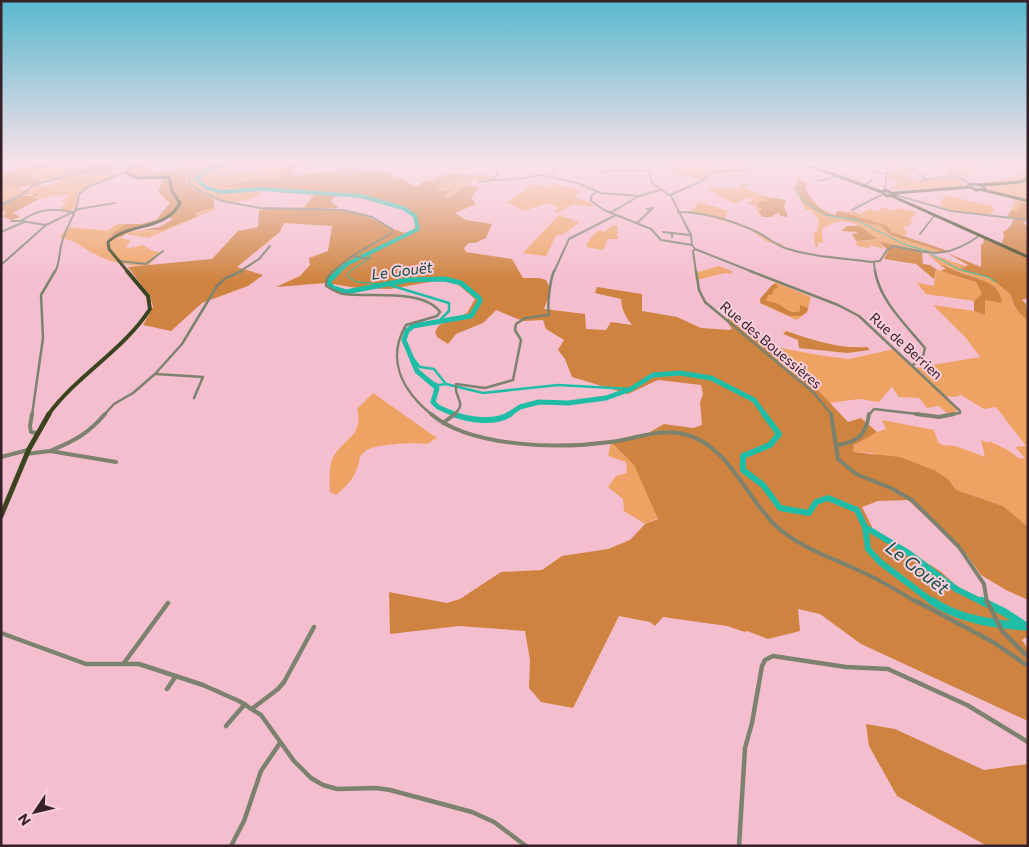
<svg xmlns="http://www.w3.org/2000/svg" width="1029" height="847" font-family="Commissioner,sans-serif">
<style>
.green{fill:#eea364}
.forest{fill:#cf8340}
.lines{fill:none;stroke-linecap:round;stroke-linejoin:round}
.stream{stroke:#20bda6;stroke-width:1}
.canal{stroke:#20bda6;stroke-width:2.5}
.river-far3{stroke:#20bda6;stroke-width:4}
.river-far2{stroke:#20bda6;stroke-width:5}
.river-far1{stroke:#20bda6;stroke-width:6}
.river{stroke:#20bda6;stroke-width:8}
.minor-far3{stroke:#7c826e;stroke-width:2}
.minor-far2{stroke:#7c826e;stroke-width:2.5}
.minor-far1{stroke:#7c826e;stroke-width:4}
.minor{stroke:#7c826e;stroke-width:4.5}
.major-far2{stroke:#3b431f;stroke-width:3}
.major-far1{stroke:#3b431f;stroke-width:4}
.major{stroke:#3b431f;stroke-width:5}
.highway{stroke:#252d00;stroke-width:3}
.labels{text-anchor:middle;stroke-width:4;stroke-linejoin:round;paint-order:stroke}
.street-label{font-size:14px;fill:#362128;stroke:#fbcedb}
.water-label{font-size:15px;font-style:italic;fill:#104d43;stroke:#fbcedb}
.near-water-label{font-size:18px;font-style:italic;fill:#104d43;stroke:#fbcedb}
</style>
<rect width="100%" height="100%" fill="#f5bece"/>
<!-- green -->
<path class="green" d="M57,163H85L88,166L75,171L74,175L104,172L106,174L120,173L80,192L77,195L76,205L70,212L58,211L67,202L62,201L69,196C55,192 47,202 33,197L39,194L16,196L1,202V185L10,188L33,190L34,188H29L41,183L39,185L45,187L59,182L58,178C45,181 34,184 26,172L53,167Z
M235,163H240L221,174L244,170V174L250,173L251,170L261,169L264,164L256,165L247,169L243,166L248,163H286L283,172L276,178L242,182L223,187L257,189L261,194C236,208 204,204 186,180L200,177L210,170Z
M690,163H707L715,170L729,169L722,163H736L754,169C735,175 721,165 706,180L700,178L704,172L699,179L670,173L675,165L687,168Z
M947,163H977L965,179C958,176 947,172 947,163Z
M998,163H1028V204L1020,202L1018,211L1011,210L1015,199L986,192L990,190V187L981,183L1018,177V170Z
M888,166L913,170L914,172L908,178L920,182L952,176L965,185L958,187L890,190L899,182L887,178L888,171L896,172V170L888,168Z
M495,176L490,180L469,181L471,184L447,199L445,195L453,187L443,191L437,188C452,175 477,179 495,176Z
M745,183L746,184L744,188L766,197L772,203H767L758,212L755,206L747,203L753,200L751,198H745L735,204L705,188L736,189Z
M533,184L548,188L553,184L579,190L574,198L587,201L594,206L591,207L573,204L558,213L555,212L559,207L548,203L525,211L507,203Z
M944,195L992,206L994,210L988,216L942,209L940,208Z
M699,202L728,211L724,219L753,229L773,242L782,244V247L766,241L751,230L727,222L692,212L676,211H692Z
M803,204L826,216L881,226L890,235L944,252L922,251L879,241L884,249L870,245L869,248L857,246L856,241L873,240C865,222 837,214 822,230L823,243L818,242V247L815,246L814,234L818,230L817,229L819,220L811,210H805Z
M214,207L216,209L148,238L126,234C136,228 148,232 160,230C177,228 196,212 214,207Z
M882,207L894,211L897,208L916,212L911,220H908L913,222L908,227L902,226L907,232L905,236L892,232L886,226L843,212L850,211L861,214L869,209L878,212Z
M559,215L580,222L562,235H556L546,256L523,253Z
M117,224H126L111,235L129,240L130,242L125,247L130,248L143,245L153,251L161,252L149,265C133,268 109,262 95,254C81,247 78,241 60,238L64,231H67L70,227L107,231Z
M613,225L618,226L617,235L619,239H608L603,250L586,247C589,240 592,235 599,230L604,232Z
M927,253L966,266L962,269L991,278L1011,295C1012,306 1020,314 1028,321V527L1003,506L956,490L949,480L872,453L853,452C853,438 875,433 886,429L882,420L934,430L938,442L942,445L955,446L985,457L981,440L989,443V441L1008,450L1020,459L1025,458L1015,447L1026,446L996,407L984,409L961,395L955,397L946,396L958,409L956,412L948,414L939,406L927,408L919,398L899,397L892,387L879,402L859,399L829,403L814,386L784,368L778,361L780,356L770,346L818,355L849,359L894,349L915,368L980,357L966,338L933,305L974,311L985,315L983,280L940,265Z
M719,266L732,271L731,274L725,273L696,280L695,273Z
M936,269L976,282L982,294L974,301L926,294L917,283L934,286Z
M775,282L811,297L807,312L797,320L759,303Z
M373,393L437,438L427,444C416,442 380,444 369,449C366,450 362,454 360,457C357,475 350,483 336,495L330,492C329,482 329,469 332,460C340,440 365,437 357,409Z
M611,442L634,465L658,518L645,524L624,511L623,499L608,487L616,476L627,473L626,462L608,456Z"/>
<!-- forest -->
<path class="forest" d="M38,163H57L53,167L26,172L33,179L42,181L16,189L1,185V173Z
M85,163H128L110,168L112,173L106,174L104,172L74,175L72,173L87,166Z
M204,163H235C217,166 203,175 186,180L192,189L214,200V207L196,213V217L163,230H142L160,227L173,219L168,217L127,233L121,237L110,235L126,224H141L156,220L170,203L158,192L163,179L137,177L128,172C135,166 142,166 151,165L149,170L151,172L183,169L184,166L201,167Z
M286,163H299L293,176L339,171L340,169L385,171L417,187L425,180L430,181L447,174L493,176C487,178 483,177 477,177C465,177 446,180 437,188L443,191L454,188L445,195L447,199L468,185L479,187L471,198L476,204L455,213L466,220L492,224L486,238L475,243H469L464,248L466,252L512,259L523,278H539L546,280L551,290L544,309L585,314L586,329L606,330L611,322L632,325C625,316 622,310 621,299L595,293L597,287L642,294V311L677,317L701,328L729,330L732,329L726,320L729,318L745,332L770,346L781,356L778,361L785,368L814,386L848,422L861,418L877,432L854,445L853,452L900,457L936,471L949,480L956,490L1003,506L1028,527V600L1006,590L981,575L967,555L908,500L878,501L862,507L873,529L940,571L958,587L1014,614L1028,631V636L1022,640L1028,649V721L861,644L820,614L798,609L800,631L768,639L747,631L745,632L727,626L663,617L655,626L650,622L619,616L573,708L541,702L529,688L530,660L525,631L459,626L390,634L389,592L447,603L460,599L501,572L542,570L562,556L608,549L630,540L645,524L658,519L634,465L611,442L645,435L664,424L693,428L702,425L700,402L703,394L701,385L658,380L628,394L572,377L565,359L558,350L564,340L546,329L543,320L523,321L496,310L483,323L456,334L448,344L437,337L435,332L439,325L467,313L475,299L456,283L441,280L390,289L357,288L326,283L276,287L300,276L310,265L309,258L328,251L332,226L284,223L280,232L237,267L263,275L248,286L202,303L171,331L143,325L153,307L150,296L128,267L212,259L238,231L258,227L259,210C289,207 336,205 363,215C379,221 389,229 406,233L414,229L416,223L409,211C385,205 361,197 336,195L331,202L339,208H307L304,207L315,194L220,187L242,182L276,178L283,171Z
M797,178L808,183L805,187C809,199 822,213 836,215V212L839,211L886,225L892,232L948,251L944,252L890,235L881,226L826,216L803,204L794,188L797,183Z
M35,193H41L33,197L39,199L13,213L20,217L12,220L3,217L6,211L1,212V202L16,196H32Z
M766,197L786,200L784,206L788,217L780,216L779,213L773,215V217H763L758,212L762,209L757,206L758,203L765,200L772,203L764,198Z
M1020,202L1028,204L1027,220H1025L1024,224L1028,226V298L1022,300L1026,304L1028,321C1019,313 1013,307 1011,295L991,278L961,269L968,265L947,253L981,267V244L983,245L984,237L1001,244L1004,237L1003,232L1011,226L1014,218L1007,217L1011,210L1018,211Z
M847,226H860L877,239L856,241L852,234L857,233V232L841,231Z
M878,241L922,251L923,264L930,265L936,269L934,279L916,264L884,259L888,250Z
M940,265C947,266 953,270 959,272C976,279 1000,281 1002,303L985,300V315L974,311V301L982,294L976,282L944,272L941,270L946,269Z
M776,284L778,288L774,289L772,295H768L766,301C769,302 775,302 778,304C786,308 790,315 800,311V305L808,308L807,312L801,316H790L761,303L760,299L772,285Z
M786,331C813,340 839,349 867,347L870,350L847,353L799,348L798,340L783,334Z
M866,724L895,729L984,770L1028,764V846H987L897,796L869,746Z"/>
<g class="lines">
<!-- stream -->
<path class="stream" d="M797,187L799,195L806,202L825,215L856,220L906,245L928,251
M931,254L958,269L988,277L996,282
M367,255L371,257L348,273V277L357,282L382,284"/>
<!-- canal -->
<path class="canal" d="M386,284L449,303V311L440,320
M412,357L420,367L434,369L446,384
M425,378L438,385L446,384L483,393L558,385L631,389"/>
<!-- river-far3 -->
<path class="river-far3" d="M228,163L206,171L196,179L207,188L221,192L261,189L361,196L403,208L415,216L418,229L347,264L338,272"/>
<!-- river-far2 -->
<path class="river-far2" d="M339,271L328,282L333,288L346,292L408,280L445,279L461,283L479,298L480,301L471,316L413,326L407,331L404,340L417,371L437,388L433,402L438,407L456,415
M508,415L520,407L539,402L568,403L606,398L631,389L653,375L680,373L711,378L754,400L765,415"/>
<!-- river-far1 -->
<path class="river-far1" d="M453,414C469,420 495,424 510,414
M764,414L779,434L770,445L743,456V470L763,485L780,508L809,513L816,502L828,498L857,510L865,527L868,549L880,562L934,603
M865,527L907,552L956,589L984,603"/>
<!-- river -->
<path class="river" d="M932,601C960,620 995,624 1028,627
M982,601L1004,612L1027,627"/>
<!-- minor-far3 -->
<path class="minor-far3" d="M193,163L189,173L190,184L196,189L222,201L260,208L343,210L372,217L392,229V233L352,256L332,272
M545,163L559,166
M598,163L605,171
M631,163L632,170
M648,163L652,183L671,196L691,235L692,245
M742,163L755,166
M772,163L781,167
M944,163L950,173L970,184
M171,164L187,163
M590,165L598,163
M901,168L920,169L916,165L903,163
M913,170L926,179
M872,171L885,174
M599,172L620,170L644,171
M554,176L552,171L565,163
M492,180L518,179L541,175L577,183L601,193L640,196L660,190
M818,181L838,176
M921,181L953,175
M479,182L489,181L498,175L494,167L484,163
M864,186L872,180
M885,190L888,163
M596,192L591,196V201L604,210L651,229L661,240L692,245
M670,195L702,181L712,172L749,170L757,163
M896,195L951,211L1028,220
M1,205L20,196L33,185L77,173L126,164H137
M852,210L883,194
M678,212C705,212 731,220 755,231C766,236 774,244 785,248C813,257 843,258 872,262L880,261L887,250L893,246C931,253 945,260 979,236
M610,213L639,196
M11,221H21
M637,223C642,218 648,213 653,208L647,209L651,210
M46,225L21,221C37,210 52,207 71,212
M1,232L24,222
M663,232L672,233
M920,234L934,216
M672,237V233L690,235
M692,245L695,249L753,272
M695,249L693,251L696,272
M353,256L369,259
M119,261L146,264L163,251
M874,263L875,272
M1,265L46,225L79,209L115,203
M55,272C60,263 59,252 62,242C67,223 77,215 79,194L88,187L126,172
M239,272L259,259L270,246
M554,272L569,239L616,215"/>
<!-- minor-far2 -->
<path class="minor-far2" d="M333,271L327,278L326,286C332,289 337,293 344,294C370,298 423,288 440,312L437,316L406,325C385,361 404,392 432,415
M696,271L699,290L705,302L814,393L832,415
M750,271L838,305L859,316L960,411V413L947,415
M875,271C880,301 906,325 925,348L923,356L913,365
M156,374L203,377L194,398
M32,415L43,338L41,295L55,271
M104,415L114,404L133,393L155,374L182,344L217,286L226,278L242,271
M453,415C469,403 453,398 456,384L485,388L513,380L521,340L515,330L516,324L525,318L549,315C547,305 550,280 554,271
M869,415L874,409L926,415"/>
<!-- minor-far1 -->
<path class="minor-far1" d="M431,414C471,448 560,449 610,442C635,439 659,428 684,434C728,444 746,498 776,526C800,548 833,558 862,572C882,581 900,592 918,603
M831,414L838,459L856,474L891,488L912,500L959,547L984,584L987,603
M916,414L939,417L954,414
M443,423L455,414
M30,426L32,414
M30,426L31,432L36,433
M837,445C858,442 866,435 869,414
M50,451C74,441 88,434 105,414
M26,454L50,451L116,462
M1,457L28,450"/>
<!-- minor -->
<path class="minor" d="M916,601L993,642L1028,666
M987,601L1002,631L1028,657
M1,633L86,664H139L203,685L239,701L261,715L294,761L311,778L323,785L337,789L376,788L390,790L472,812L494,822L526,846
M124,663L168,603
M167,689L176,676
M253,708L278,689L284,682L314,627
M226,726L245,704
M231,846L244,821L261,771L280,743
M739,846L745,748L752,723L762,666L765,660L773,656L846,667L888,669L967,705L1028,742"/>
<!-- major-far2 -->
<path class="major-far2" d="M802,163L882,192
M970,184L981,185L985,189L976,190L968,186Z
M885,190L896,195L887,196L882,192Z
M983,190L1028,201
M895,193L970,187
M892,196L1028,257
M128,272L109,249L108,242C129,222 166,231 180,203L172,191L169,177L137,178L126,173L135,165L158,163"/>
<!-- major-far1 -->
<path class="major-far1" d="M48,415C77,375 123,351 150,309L148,296L127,271"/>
<!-- major -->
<path class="major" d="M1,516L29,449L49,414"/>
<!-- highway -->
<path class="highway" d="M981,185L1020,182L1025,180L1028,175"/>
</g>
<!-- sky -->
<linearGradient id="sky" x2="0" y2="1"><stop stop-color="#58b8ce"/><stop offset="0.58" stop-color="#fae2e9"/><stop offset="1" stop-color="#fae2e9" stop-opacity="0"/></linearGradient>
<rect width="1029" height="281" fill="url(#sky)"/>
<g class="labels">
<!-- street labels -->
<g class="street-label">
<text transform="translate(771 345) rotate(40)" y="5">Rue des Bouessières</text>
<text transform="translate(906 346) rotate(42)" y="5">Rue de Berrien</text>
</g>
<!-- water labels -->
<g class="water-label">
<text transform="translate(402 271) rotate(-7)" y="5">Le Gouët</text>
</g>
<!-- near-water labels -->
<g class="near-water-label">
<text transform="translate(917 568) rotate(38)" y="6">Le Gouët</text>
</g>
</g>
<!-- border -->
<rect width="1029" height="847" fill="none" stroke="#362128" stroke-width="5"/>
<!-- north arrow -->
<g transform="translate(35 812) rotate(235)" stroke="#fbcedb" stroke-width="4" paint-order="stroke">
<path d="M0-4L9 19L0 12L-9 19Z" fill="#362128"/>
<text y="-8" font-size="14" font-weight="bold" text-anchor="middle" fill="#362128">N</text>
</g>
</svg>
